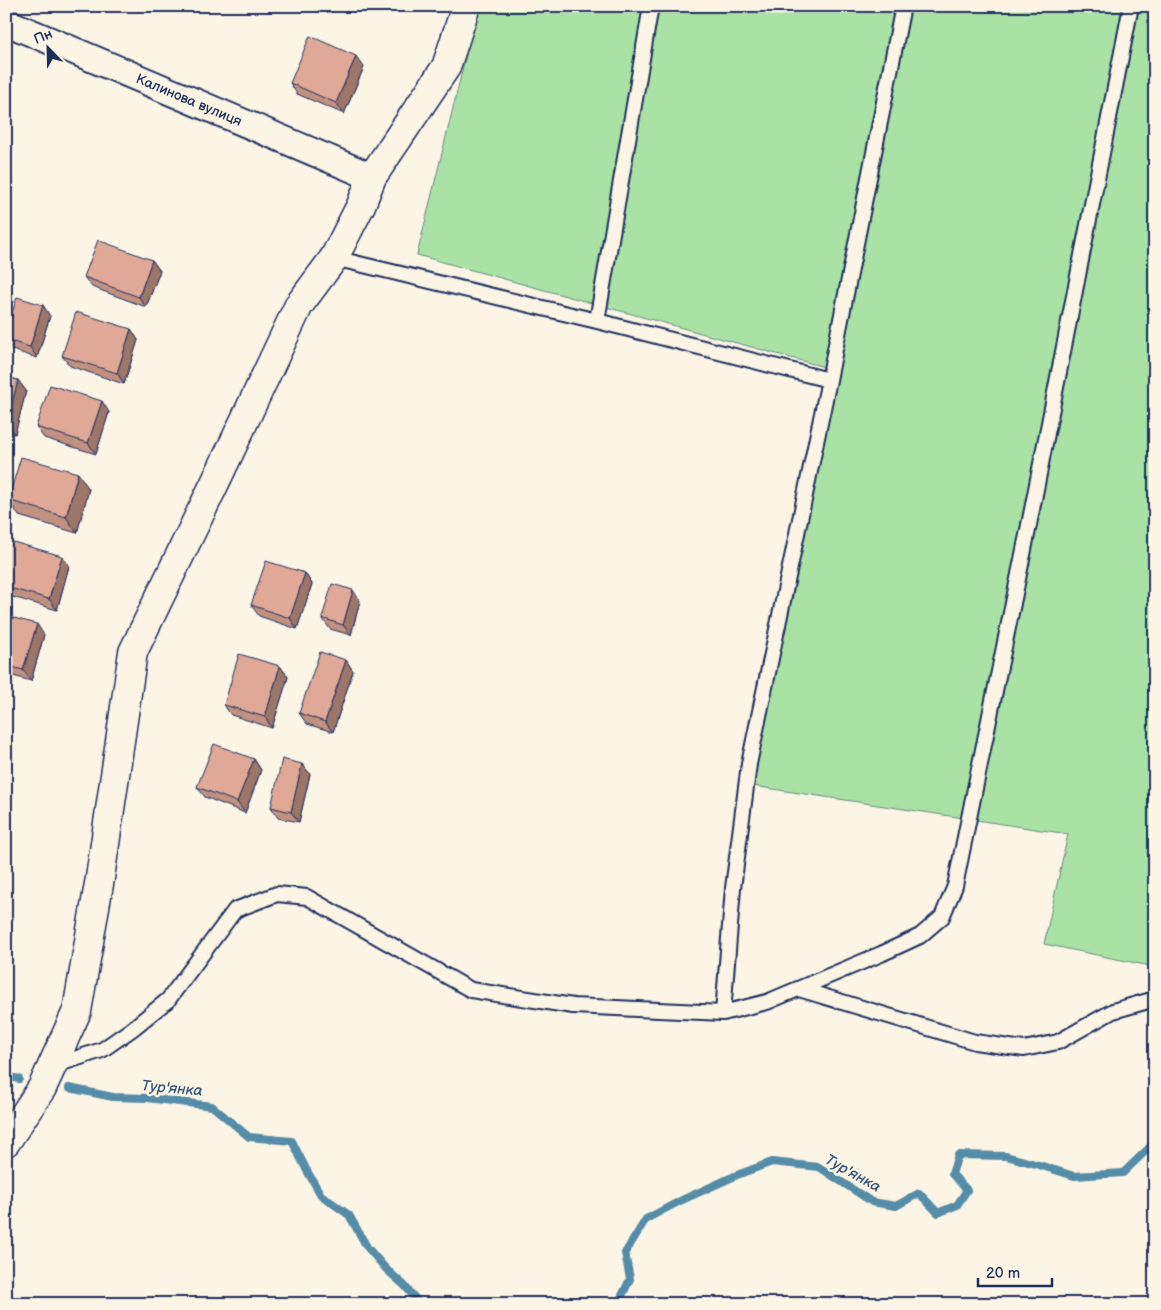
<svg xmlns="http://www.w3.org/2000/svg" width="1161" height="1310" font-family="'Balsamiq Sans',sans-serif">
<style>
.green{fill:#aae2a6;stroke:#628882}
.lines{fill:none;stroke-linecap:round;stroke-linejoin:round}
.stream{stroke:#558ca7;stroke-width:8}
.lane-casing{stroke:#1b2f5e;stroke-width:18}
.street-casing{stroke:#1b2f5e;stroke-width:30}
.secondary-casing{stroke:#1b2f5e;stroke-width:31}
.lane{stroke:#fcf5e5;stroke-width:14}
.street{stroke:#fcf5e5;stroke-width:26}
.secondary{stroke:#fcf5e5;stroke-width:28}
.wall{fill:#c19182;stroke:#1b2f5e}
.shaded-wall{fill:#9d766a;stroke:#1b2f5e}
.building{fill:#e0a997;stroke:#1b2f5e}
.labels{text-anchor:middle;stroke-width:5;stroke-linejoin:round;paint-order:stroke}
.street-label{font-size:14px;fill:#1b2f5e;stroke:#fcf5e5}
.water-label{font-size:15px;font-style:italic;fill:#33567c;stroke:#fcf5e5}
</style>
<rect width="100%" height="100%" fill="#fcf5e5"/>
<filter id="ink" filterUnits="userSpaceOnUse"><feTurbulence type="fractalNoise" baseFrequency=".02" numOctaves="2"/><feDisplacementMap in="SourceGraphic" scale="10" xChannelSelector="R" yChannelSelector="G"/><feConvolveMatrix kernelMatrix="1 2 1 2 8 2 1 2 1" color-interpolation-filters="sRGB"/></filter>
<g filter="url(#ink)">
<!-- green -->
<path class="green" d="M478,6H1155V967L1044,944L1068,834L753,786L835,370L417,255Z"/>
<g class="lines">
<!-- stream -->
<path class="stream" d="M6,1076L19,1079
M69,1088L113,1097L147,1098L212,1106L249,1137L292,1141L306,1169L321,1195L349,1215L367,1247L386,1269L404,1285L420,1304
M618,1304L630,1279L625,1253L646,1219L682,1200L737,1175L772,1162L819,1167L872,1202L896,1206L919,1193L938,1213L957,1205L967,1190L952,1174L958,1155L1006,1156L1039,1165L1074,1176L1123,1173L1155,1142"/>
<defs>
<path id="lane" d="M334,258L597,321L829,380
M597,321L651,6
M799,989L975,1042L1024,1049L1058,1042L1113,1011L1155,999
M723,1013L733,888L749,764L829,380L903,6
M53,1066L102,1050L132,1029L168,1000L235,910L277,894L307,897L471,990L573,1006L723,1013L767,1002L881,954L920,936L942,917L955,886L1027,535L1131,6"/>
<g id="street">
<path id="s1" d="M6,22L372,177"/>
</g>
<path id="secondary" d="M6,1142L42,1088L77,1011L100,878L133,652L214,485L299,305L334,258L361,205L372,177L446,67L466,6"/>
</defs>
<!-- lane casing -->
<use href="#lane" class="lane-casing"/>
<!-- street casing -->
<use href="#street" class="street-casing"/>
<!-- secondary casing -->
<use href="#secondary" class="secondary-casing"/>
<!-- lane -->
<use href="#lane" class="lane"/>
<!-- street -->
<use href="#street" class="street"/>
<!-- secondary -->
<use href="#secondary" class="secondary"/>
</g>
<!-- wall -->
<path class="wall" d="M364,67L344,114L297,94L290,83Z
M152,260L160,271L146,307L92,287L84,277Z
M50,316L37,358L12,350L6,342V333Z
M131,329L138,340L124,384L70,366L62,356Z
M6,377L18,380L26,391L15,434L6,432Z
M109,412L96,454L44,438L36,427Z
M89,489L77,533L19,516L8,500Z
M6,540L69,566L57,610L6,595Z
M305,573L312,584L297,629L259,616L251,605Z
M360,601L351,635L330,629L322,618Z
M6,616L44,635L31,681L6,674Z
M346,660L353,671L333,732L307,724L299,713Z
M280,666L288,677L272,728L231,715L224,705Z
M254,759L261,770L245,813L205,797L197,787Z
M302,764L310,774L299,822L278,818L271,807Z"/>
<!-- shaded-wall -->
<path class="shaded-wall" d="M356,56L364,67L344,114L336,103Z
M152,260L160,271L146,307L139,297Z
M43,305L50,316L37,358L30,347Z
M131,329L138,340L124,384L117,373Z
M18,380L26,391L15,434L7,423Z
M102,401L109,412L96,454L88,443Z
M78,473L89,489L77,533L66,517Z
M62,556L69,566L57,610L49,599Z
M305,573L312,584L297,629L290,618Z
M353,590L360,601L351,635L343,625Z
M37,624L44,635L31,681L23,670Z
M346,660L353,671L333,732L325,722Z
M280,666L288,677L272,728L265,717Z
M254,759L261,770L245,813L237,802Z
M302,764L310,774L299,822L291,812Z"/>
<!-- building -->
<path class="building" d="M310,36L356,56L336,103L290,83Z
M98,240L152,260L139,297L84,277Z
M17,297L43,305L30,347L6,340V333Z
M76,312L131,329L117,373L62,356Z
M6,377L18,380L7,423H6Z
M50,385L102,401L88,443L36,427Z
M21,457L78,473L66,517L8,500Z
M6,540L62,556L49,599L6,587Z
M266,561L305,573L290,618L251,605Z
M332,584L353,590L343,625L322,618Z
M6,616L37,624L23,670L6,665Z
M320,652L346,660L325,722L299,713Z
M239,654L280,666L265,717L224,705Z
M214,744L254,759L237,802L197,787Z
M282,759L302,764L291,812L271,807Z"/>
</g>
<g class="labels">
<!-- street labels -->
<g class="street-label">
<text dy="5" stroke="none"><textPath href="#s1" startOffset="199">Калинова вулиця</textPath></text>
</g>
<!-- water labels -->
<g class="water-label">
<text transform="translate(172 1088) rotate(5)" y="5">Тур'янка</text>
<text transform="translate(853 1173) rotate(29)" y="5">Тур'янка</text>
</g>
</g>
<!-- margin -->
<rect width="1161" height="1310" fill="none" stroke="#fcf5e5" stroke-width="25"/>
<rect x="12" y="12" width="1136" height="1285" fill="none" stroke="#1b2f5e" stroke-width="2" filter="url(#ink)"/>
<!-- north arrow -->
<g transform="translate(48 48) rotate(337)" stroke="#fcf5e5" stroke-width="4" paint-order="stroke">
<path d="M0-4L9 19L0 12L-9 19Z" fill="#1b2f5e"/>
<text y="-8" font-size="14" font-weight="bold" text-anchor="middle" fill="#1b2f5e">Пн</text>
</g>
<!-- scale -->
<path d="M978 1278v8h74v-8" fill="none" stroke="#1b2f5e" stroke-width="2.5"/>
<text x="986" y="1278" font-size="15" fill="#1b2f5e" stroke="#fcf5e5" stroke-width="4" paint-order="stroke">20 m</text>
</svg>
